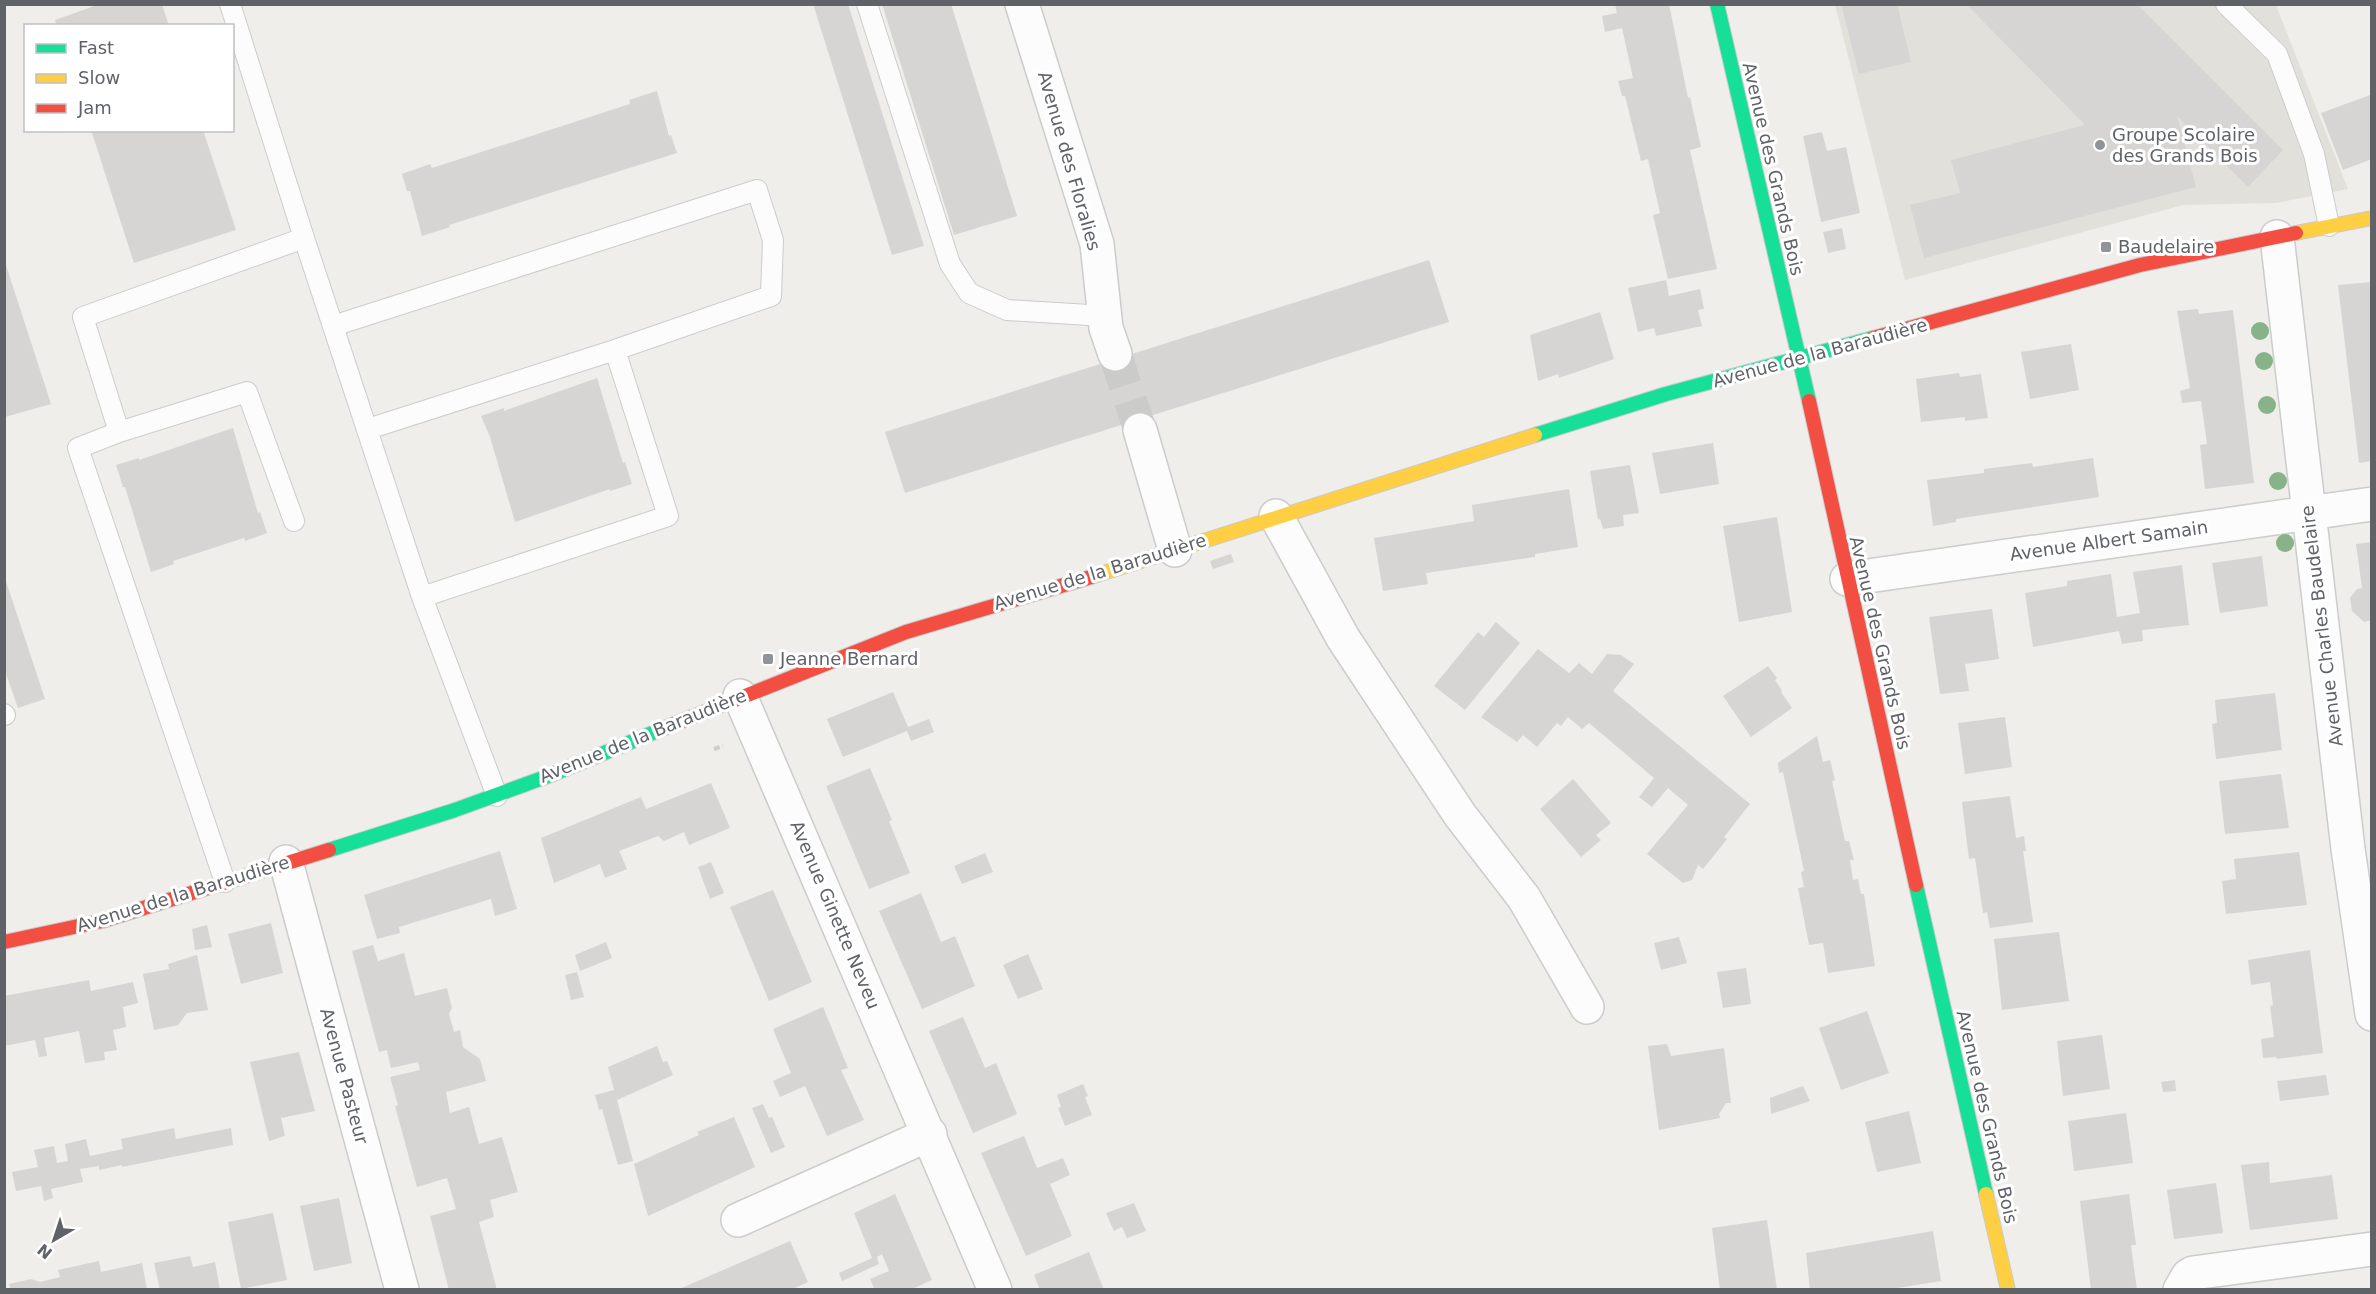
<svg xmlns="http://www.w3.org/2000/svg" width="2376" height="1294" font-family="'DejaVu Sans',sans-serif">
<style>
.education{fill:#e2e0da}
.building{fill:#d6d5d3}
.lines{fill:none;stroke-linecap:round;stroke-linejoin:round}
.street-tunnel{stroke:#cbcbca;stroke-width:33;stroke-dasharray:33 16;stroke-linecap:butt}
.lane-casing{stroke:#cbcccc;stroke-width:22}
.street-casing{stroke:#cbcccc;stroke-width:36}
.fast-casing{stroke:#cacacb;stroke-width:16}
.slow-casing{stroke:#cacacb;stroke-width:16}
.jam-casing{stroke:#cacacb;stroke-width:16}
.path{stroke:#cacfcc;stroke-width:4;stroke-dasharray:6 3;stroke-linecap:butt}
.lane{stroke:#fdfcfc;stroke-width:20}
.street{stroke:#fdfcfc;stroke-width:33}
.fast{stroke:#16e098;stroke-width:14}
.slow{stroke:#ffcf43;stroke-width:14}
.jam{stroke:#f24e42;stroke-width:14}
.tree{fill:#88b388}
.poi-dot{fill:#919496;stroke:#fff;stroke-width:2}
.labels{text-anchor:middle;stroke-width:6;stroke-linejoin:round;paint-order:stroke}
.poi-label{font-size:18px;fill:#5f6368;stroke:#fff;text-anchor:start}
.street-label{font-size:18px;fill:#5f6368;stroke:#fff}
</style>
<rect width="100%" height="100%" fill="#efeeea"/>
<!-- education -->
<path class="education" d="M1835,5H2276L2348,189L2276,203L2183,205L1905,280Z"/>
<!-- building -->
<path class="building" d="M100,4H162L169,26H57L55,20Z
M813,4H848L924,246L892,255Z
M882,4H951L1017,216L954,235Z
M1615,4H1669L1688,98L1690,97L1701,147L1690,150L1717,269L1668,279L1653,215L1660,213L1648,159L1641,161L1625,96H1622L1618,81L1633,78L1622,28L1605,32L1602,16L1617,13Z
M1841,4H1897L1911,62L1859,74Z
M1966,4H2137L2283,150L2248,187L2177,116L2196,187L1924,258L1910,205L1960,193L1951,160L2085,125Z
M657,91L669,136L671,135L677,153L449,225L450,227L422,236L410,191H407L402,174L430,164L432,168L630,104L629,100Z
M2370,95L2372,159L2343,170L2321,113Z
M91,130H203L236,230L134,263Z
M1822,132L1827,151L1846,147L1860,213L1821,222L1803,136Z
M1842,228L1846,249L1828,253L1823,232Z
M1429,260L1449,322L905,493L885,432Z
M5,262L51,404L5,417Z
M1666,280L1669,296L1700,289L1704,309L1698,310L1702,326L1656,336L1654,328L1638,332L1628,288Z
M2372,282V461L2359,463L2338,285Z
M2198,309L2199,314L2233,310L2254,483L2205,489L2200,445L2207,444L2201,401L2182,403L2180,391L2190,388L2177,311Z
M1600,312L1614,359L1559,378L1558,374L1538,381L1530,335Z
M2071,344L2079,390L2030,399L2021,352Z
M1959,373L1960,377L1981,374L1988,418L1965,421V417L1921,422L1916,379Z
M597,378L623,463L625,462L632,484L610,491V489L515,522L490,437L481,416L504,408V411Z
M233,428L258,513L260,512L267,533L245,541L244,538L173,561L174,564L151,572L125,487H123L116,465L139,458V460Z
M1713,443L1719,484L1660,494L1652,453Z
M2093,458L2099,497L1956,519V522L1933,526L1927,480L1984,473V469L2032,463L2033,467Z
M1630,465L1639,513L1623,515L1624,526L1603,529L1600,519L1598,520L1590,471Z
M1569,489L1578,547L1535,554V557L1426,573L1428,584L1383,591L1374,538L1474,521L1472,505Z
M1777,517L1792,612L1739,622L1723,526Z
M2372,542V620L2364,622L2352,611L2350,598L2357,589L2362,588L2356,544Z
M1231,554L1234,562L1213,569L1210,561Z
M2262,556L2268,606L2220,613L2212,563Z
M2182,565L2189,625L2142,630L2143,641L2122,644L2119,631L2033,647L2025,593L2067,586V581L2111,574L2117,617L2128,615L2140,613L2133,572Z
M5,578L45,699L18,708L4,668Z
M1992,609L1999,659L1965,664L1969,691L1940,694L1929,617Z
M1496,622L1520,643L1465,710L1434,686L1478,632L1484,637Z
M1538,649L1569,673L1579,663L1592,674L1607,654L1621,655L1634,664L1613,691L1750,804L1724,837L1727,839L1703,869L1698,865L1692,880L1683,883L1647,854L1688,805L1668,788L1652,807L1639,797L1654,778L1589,723L1582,729L1568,717L1561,726L1557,723L1537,747L1523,735L1517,742L1481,717Z
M1768,666L1777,678L1775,680L1782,691L1781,692L1792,708L1751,737L1723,696Z
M893,692L908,727L929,719L934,732L911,741L907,731L843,757L827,719Z
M2275,693L2282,750L2216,759L2212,724L2217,723L2215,700Z
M2005,717L2012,767L1965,774L1958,723Z
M1817,736L1823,762L1830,760L1835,780L1832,781L1845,841H1849L1854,860H1850L1853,880L1858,879L1861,894H1864L1875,966L1828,973L1823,943L1809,945L1798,888L1804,887L1801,872L1804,871L1783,772L1779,773L1778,763Z
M870,768L892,820L889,821L910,873L869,889L826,786Z
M2281,774L2289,828L2225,834L2219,781Z
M1573,779L1611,823L1596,835L1601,840L1581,857L1540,809Z
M711,783L730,828L689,845L684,832L664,841L658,836L619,851L627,869L605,878L600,864L554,883L541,838L641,797L646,809Z
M2010,796L2016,838L2024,836L2026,851H2023L2033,922L1990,928L1987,912L1983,913L1975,858L1969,859L1962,802Z
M500,851L517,909L495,916L491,899L399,927L400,933L377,939L364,895Z
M2299,852L2307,905L2226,914L2222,881L2236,879L2234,859Z
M985,853L993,872L962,884L954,866Z
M711,862L724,893L710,899L698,867Z
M773,890L812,982L769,1001L730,907Z
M921,893L941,942L955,936L975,986L922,1009L879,911Z
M271,923L283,973L241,984L228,934Z
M207,925L212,947L195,950L192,929Z
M2059,932L2069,1001L2002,1010L1994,939Z
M1679,937L1687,963L1661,970L1654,943Z
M606,942L612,958L580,971L575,955Z
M373,945L378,961L404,953L415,996L447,988L452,1008L449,1014L454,1032L460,1030L463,1047L480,1059L486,1081L446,1092L450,1113L469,1107L479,1144L502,1137L518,1192L490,1200L494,1217L479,1222L497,1290H449L430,1216L456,1209L447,1178L417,1187L395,1106L398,1105L390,1077L420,1070L418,1062L391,1068L387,1050L379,1052L352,951Z
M2310,950L2323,1053L2277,1059L2276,1057L2263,1058L2261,1039L2274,1037L2270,1006L2273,1005L2270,982L2251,985L2248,960Z
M1028,954L1043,989L1018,999L1003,965Z
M197,955L208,1010L187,1013L178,1025L154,1030L143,974L169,969L168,964Z
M1746,968L1751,1004L1723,1008L1717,972Z
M577,972L584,997L571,1000L565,975Z
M89,980L91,991L133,982L138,1003L123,1007L126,1027L113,1030L117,1050L104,1052L105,1060L85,1063L79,1031L44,1038L47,1056L39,1057L35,1040L4,1046V996Z
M823,1007L848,1068L841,1070L864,1120L827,1136L805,1086L780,1097L773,1081L791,1073L773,1029Z
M1867,1011L1889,1073L1841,1090L1819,1028Z
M963,1017L985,1068L996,1063L1017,1114L973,1133L929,1031Z
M2102,1035L2110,1089L2063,1096L2057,1041Z
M1667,1044L1671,1056L1724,1048L1731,1103H1726L1719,1114L1720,1118L1659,1130L1648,1046Z
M657,1046L663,1062L667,1061L673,1075L617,1100L633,1161L618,1165L602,1109L599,1110L595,1095L614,1090L608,1067Z
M299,1052L315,1111L281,1118L285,1136L269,1141L250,1062Z
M2326,1075L2329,1095L2280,1101L2277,1081Z
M2175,1080L2176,1091L2163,1092L2161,1082Z
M1083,1084L1088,1096L1085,1097L1092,1115L1065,1126L1058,1108L1061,1107L1057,1095Z
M1803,1086L1810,1101L1771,1114L1770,1098Z
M763,1104L769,1118L772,1117L785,1147L771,1153L752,1108Z
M1909,1111L1921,1163L1877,1172L1865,1122Z
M2126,1113L2133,1163L2074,1171L2068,1121Z
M734,1117L755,1167L648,1216L634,1164L699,1135L697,1132Z
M174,1128L176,1139L231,1128L233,1145L122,1167V1165L99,1170V1166L80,1169L83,1182L51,1189L53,1198L44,1201L41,1186L16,1191L12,1172L38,1167L34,1150L54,1146L57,1163L68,1161L65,1144L86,1139L90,1156L123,1149L121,1139Z
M1024,1136L1037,1168L1063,1158L1070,1175L1050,1184L1072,1236L1026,1256L981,1153Z
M2269,1162L2270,1183L2332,1175L2338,1219L2250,1230L2241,1165Z
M2216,1183L2223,1233L2174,1239L2167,1190Z
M895,1194L932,1280L910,1290H875L870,1279L889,1271L882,1254L877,1257L879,1264L842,1281L839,1273L872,1258L854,1213Z
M2129,1194L2136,1245H2131L2137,1290H2091L2080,1201Z
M339,1198L352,1263L314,1271L300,1206Z
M1134,1203L1146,1231L1127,1238L1122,1227L1114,1231L1106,1213Z
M273,1213L287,1280L241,1289L228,1222Z
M1767,1220L1777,1290H1720L1712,1228Z
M1933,1231L1941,1281L1885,1290H1810L1806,1253Z
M790,1241L808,1282L790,1290H677Z
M1089,1252L1104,1290H1040L1034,1275Z
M190,1256L193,1267L215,1262L220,1290H160L154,1263Z
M99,1261L101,1272L142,1263L147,1290H11L9,1284L31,1279L40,1282L60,1277L58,1270Z"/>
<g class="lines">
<!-- street-tunnel -->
<path class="street-tunnel" d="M1115,354L1140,430"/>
<defs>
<path id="lane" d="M230,4L304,238L422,597L497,796
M867,4L950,264L969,293L1007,310L1105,316
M2226,4L2277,54L2314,154L2329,226
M333,326L757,190L773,240L771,296L615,350L368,429
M119,432L247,392L294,521
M422,597L668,516L615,350
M4,714L5,715
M225,882L78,448L119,432L83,317L304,238"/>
<path id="street" d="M1022,4L1097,244L1106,328L1115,354
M2277,237L2348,849L2372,1014
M1140,430L1175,550
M1276,516L1343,638L1460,815L1524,898L1587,1007
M1847,579L2372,504
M740,696L995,1290
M286,862L402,1290
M738,1220L930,1134
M2180,1290L2188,1276L2193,1273L2372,1249"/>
<path id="fast" d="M1717,4L1809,401
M1535,435L1666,394L1873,338
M329,850L455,810L551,775L672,725
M1916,885L1986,1194"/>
<path id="slow" d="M2296,233L2372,218
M1091,577L1535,435
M1986,1194L2008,1290"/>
<path id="jam" d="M1873,338L2140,265L2296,233
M1809,401L1916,885
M672,725L906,632L1091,577
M4,942L102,921L329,850"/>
</defs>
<!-- lane casing -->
<use href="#lane" class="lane-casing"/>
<!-- street casing -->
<use href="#street" class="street-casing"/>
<!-- fast casing -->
<use href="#fast" class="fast-casing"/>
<!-- slow casing -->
<use href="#slow" class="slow-casing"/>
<!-- jam casing -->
<use href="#jam" class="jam-casing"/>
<!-- path -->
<path class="path" d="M714,749L723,746"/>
<!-- lane -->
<use href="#lane" class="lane"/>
<!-- street -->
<use href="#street" class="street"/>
<!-- fast -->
<use href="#fast" class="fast"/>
<!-- slow -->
<use href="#slow" class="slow"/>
<!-- jam -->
<use href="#jam" class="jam"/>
</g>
<!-- trees -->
<g class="tree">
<circle cx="2260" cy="331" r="9"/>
<circle cx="2264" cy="361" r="9"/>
<circle cx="2267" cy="405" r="9"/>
<circle cx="2278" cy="481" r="9"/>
<circle cx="2285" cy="543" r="9"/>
</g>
<!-- markers -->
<g class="poi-dot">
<circle cx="2100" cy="145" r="6"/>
<rect x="2100" y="241" width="12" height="12" rx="3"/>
<rect x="762" y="653" width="12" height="12" rx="3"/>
</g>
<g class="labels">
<!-- poi labels -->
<g class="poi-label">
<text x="2112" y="141">Groupe Scolaire<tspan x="2112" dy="21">des Grands Bois</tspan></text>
<text x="2118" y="253">Baudelaire</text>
<text x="780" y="665">Jeanne Bernard</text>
</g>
<!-- street labels -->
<g class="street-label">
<text transform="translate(1069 161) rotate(74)" y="6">Avenue des Floralies</text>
<text transform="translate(1773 169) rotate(77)" y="6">Avenue des Grands Bois</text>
<text transform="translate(1820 353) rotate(-15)" y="6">Avenue de la Baraudière</text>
<text transform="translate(2109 541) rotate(-8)" y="6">Avenue Albert Samain</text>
<text transform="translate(1100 572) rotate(-17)" y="6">Avenue de la Baraudière</text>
<text transform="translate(2322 626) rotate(-97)" y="6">Avenue Charles Baudelaire</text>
<text transform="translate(1880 643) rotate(77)" y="6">Avenue des Grands Bois</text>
<text transform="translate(643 736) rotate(-22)" y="6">Avenue de la Baraudière</text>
<text transform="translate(183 894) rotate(-17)" y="6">Avenue de la Baraudière</text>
<text transform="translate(835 915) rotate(67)" y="6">Avenue Ginette Neveu</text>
<text transform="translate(344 1076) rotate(75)" y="6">Avenue Pasteur</text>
<text transform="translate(1987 1117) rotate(77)" y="6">Avenue des Grands Bois</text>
</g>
</g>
<!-- border -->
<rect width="2376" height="1294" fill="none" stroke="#5f6368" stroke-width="12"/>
<!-- legend -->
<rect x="24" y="24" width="210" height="108" fill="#ffffff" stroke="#bfc1c3" stroke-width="1.5"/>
<rect x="36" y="44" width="30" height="9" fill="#16e098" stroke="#bfc1c3" stroke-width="1.5"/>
<text x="78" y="54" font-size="18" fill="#5f6368">Fast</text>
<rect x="36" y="74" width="30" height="9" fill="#ffcf43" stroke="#bfc1c3" stroke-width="1.5"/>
<text x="78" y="84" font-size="18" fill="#5f6368">Slow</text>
<rect x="36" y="104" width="30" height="9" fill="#f24e42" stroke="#bfc1c3" stroke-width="1.5"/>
<text x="78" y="114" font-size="18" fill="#5f6368">Jam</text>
<!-- north arrow -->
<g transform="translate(54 1240) rotate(219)" stroke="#ffffff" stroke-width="4.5" paint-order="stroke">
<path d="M0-4.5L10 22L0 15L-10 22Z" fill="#5f6368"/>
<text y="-9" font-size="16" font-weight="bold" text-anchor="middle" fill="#5f6368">N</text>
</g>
</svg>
